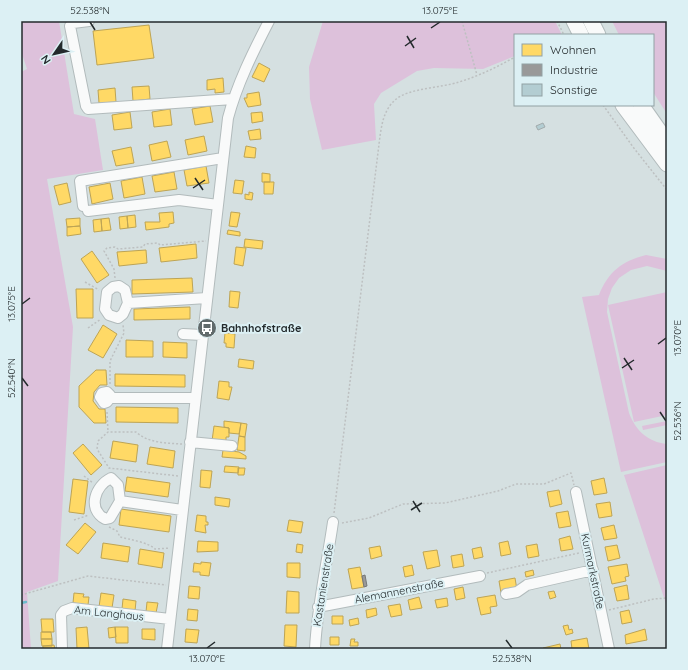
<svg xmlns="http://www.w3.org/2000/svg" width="688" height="670" font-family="Quicksand,sans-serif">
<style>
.green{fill:#ddc1db}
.homes{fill:#ffd966;stroke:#bda455}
.industry{fill:#999;stroke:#767878}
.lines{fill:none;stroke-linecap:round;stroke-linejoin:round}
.stream{stroke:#6bbccc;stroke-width:2.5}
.building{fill:#b3cdd2;stroke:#a2abac}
.minor-casing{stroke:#b2bbbc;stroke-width:12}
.highway-casing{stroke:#b2bbbc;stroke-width:17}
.path{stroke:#bdc0c1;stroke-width:1.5;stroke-dasharray:2 2;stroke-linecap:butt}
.minor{stroke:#f9fafa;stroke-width:10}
.highway{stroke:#f9fafa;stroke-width:15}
.ticks{fill:none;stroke:#232a2c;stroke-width:1.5}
.labels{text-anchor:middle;stroke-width:4;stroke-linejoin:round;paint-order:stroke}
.poi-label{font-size:11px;font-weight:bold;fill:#232a2c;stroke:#dcf0f4;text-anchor:start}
.street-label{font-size:11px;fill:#232a2c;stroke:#dcf0f4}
.neatline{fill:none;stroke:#232a2c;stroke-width:1.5}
.ticks-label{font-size:10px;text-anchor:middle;fill:#232a2c}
</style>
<rect width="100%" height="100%" fill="#d5e0e1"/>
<!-- green -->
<path class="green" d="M21,21H59L74,114L95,119L103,170L47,179L73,327L58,581L27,592L31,649H21V72L27,69L21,51Z
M323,21H555L562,35H515V56L483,69L434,68L417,71L381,93L374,104L376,140L322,150L310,99L309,67Z
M612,21H667V114L653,92V35H619Z
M646,255L667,259V271L647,266L631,270L619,278L612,288L608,299L607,312L629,413C636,431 648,442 667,444V462L621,472L582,297L599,295C608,272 622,261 646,255Z
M667,292V415L634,422L608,305Z
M667,421V425L643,430L642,426Z
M667,465V607L624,475Z"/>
<!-- homes -->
<path class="homes" d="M149,25L154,58L97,65L93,31Z
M259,63L270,69L264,82L252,77Z
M223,78L224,92L215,93V89L207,90V80Z
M149,86L150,99L133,101L132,87Z
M115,88L116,102L99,103L98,90Z
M259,92L261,105L248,107L244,98H247V94Z
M210,106L213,122L195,125L192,109Z
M170,109L172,125L154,127L152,112Z
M130,112L132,128L114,130L112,115Z
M262,112L263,121L252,123L251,113Z
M260,129L261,139L250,140L248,131Z
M204,136L207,151L188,155L185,140Z
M167,141L171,157L152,161L149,145Z
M246,146L256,148L255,158L244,157Z
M131,147L134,163L116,166L112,151Z
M206,166L209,183L187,186L184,170Z
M174,172L177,189L155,192L152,176Z
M262,173L270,174V182H262Z
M142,177L145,194L124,198L121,181Z
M235,180L244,181L242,194L233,193Z
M264,182H274L273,194H264Z
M67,183L71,202L59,205L54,186Z
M110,183L113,199L92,204L89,187Z
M249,192L253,193L252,200L245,199V194L249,195Z
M173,212L174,223L169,224V227L146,230L145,222H160L159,213Z
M231,212L240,213L237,227L229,226Z
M135,215L136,227L128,228L127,216Z
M127,216L128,228L120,229L119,217Z
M80,218V226L67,227L66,219Z
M109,218L111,230L102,231L101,219Z
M101,219L102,231L94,232L93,220Z
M80,226L81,234L67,236V227Z
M228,230L240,232V236L227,234Z
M245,239L263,241L262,249L244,247Z
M196,244L197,258L161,262L159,248Z
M236,247L246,248L243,266L234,264Z
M146,250L147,263L119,266L117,252Z
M92,251L109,275L97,283L81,259Z
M192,278L193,292L132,294V280Z
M76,289H93V318H77Z
M230,291L240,292L238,308L229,307Z
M190,307V319L134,320V309Z
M103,325L117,334L103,358L88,350Z
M225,333L235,334L234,348L226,347V343H224Z
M126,340L153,341V357H126Z
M163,342L187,343V358L163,357Z
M239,359L254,361L253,369L238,367Z
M96,370H106L107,385H100L94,392L93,401L99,409H105L106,423H94L79,407V386Z
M115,374L185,375V387L115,386Z
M219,381L229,382V387H232L229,400L217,398Z
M116,407L178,408V423L116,422Z
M224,421L241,423L239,434L229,433V428L224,427Z
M241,423L247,424L245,437L239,436Z
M214,426L229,428V437H226V443L212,441Z
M239,436L245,437V451L237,450Z
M113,441L138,445L136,462L110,458Z
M83,444L102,465L91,475L73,453Z
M150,447L175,451L173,468L147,464Z
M223,450L239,452L246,456V459L222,457Z
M225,466L239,467L238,473L224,472Z
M238,468H245L244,475H238Z
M201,470L212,471L210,488L200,487Z
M127,477L170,483L168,497L125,491Z
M604,478L607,493L594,495L591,481Z
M73,479L88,481L84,514L69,512Z
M559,490L562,504L550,507L547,492Z
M215,497L230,499L229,507L215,505Z
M610,502L612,516L599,518L596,504Z
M121,509L171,516L169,532L119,525Z
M568,511L571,526L559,528L556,513Z
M197,515L206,516V522H208V525H205L206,533L195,531Z
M289,520L303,522L301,533L287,531Z
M85,523L96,532L78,554L66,545Z
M614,525L617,538L604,540L601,528Z
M570,536L573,549L561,551L559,539Z
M198,541L218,542V551L197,552Z
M508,541L511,554L501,556L499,543Z
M103,543L130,547L128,562L101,558Z
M297,544L303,545L302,553L296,552Z
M537,544L539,556L528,558L526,546Z
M617,545L620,558L608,561L605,547Z
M380,546L382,556L371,559L369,548Z
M481,547L483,557L474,559L472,549Z
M140,549L164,553L162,568L138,564Z
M437,550L440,566L427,569L423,552Z
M462,554L464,566L453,568L451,556Z
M201,562L211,563L209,576L200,575V572H193L194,563L201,564Z
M287,563H300V578L287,577Z
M627,564L629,576L625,577L626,581L612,584L608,567Z
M412,565L414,575L405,577L403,567Z
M360,567L364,587L352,589L348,569Z
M533,570L534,575L526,577L525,572Z
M515,578L517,590L501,593L499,581Z
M627,585L629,599L617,601L614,588Z
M189,586L200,587L199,599L188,598Z
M463,587L465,598L456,600L454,589Z
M287,591L299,592V613H286Z
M554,591L556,597L550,599L548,592Z
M74,593L84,594L83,597H89L88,605L73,603Z
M101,593L114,595L112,608L99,607Z
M495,595L497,606L490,607L491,613L481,615L477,598Z
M419,597L422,608L410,610L408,600Z
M447,598L448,606L437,608L435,600Z
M123,599L136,601L135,611L122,609Z
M147,602L158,603L156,613L146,612Z
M400,604L402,615L391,617L388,606Z
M376,608L377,615L367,618L366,610Z
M188,609L198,610L197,621L187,620Z
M629,610L632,622L622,624L620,612Z
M332,616H343V624H332Z
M358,618L359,624L350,626L349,620Z
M41,619H53L54,632H42Z
M285,625H297L296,647L284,646Z
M568,625L569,630L572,629L573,633L566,635L563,626Z
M87,627L89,649H77L76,628Z
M115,627L116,637L109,638L108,628Z
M115,627H128V643H116Z
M142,629H155V640L142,639Z
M186,629L199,630L197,643L185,642Z
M645,629L647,640L626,644L625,635Z
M41,632H51L52,639H41Z
M330,637H339V645H330Z
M587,638L589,649H572L571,641Z
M41,639H52V646H42Z
M351,639H355L354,642H358V646H350Z
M560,644L561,649H543V648Z
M54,645L55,649H43V646Z"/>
<!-- industry -->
<path class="industry" d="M365,575L367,586L364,587L362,576Z"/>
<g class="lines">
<!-- stream -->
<path class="stream" d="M21,603L26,602"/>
</g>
<!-- building -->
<path class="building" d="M543,123L545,127L538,130L536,126Z"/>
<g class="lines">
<defs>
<path id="minor" d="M89,21L73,23L70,26L86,106L88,109L233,99
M83,206L80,181L223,158
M88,211L179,200L218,205
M128,303L123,314L118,318L109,315L105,309L107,292L113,287L119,286L125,290L128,303L207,298
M183,334L202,335
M110,398L107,402L104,403L100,397L102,393L107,392L110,395V398H195
M190,442L232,446
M576,492L609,649
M120,501L110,518L105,519C87,509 95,486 111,478L118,485L120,501L182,510
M506,594L517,592L527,585L593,570
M318,607L480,576
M62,649L61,615L64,611L72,608L170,619
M167,649L228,118C237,84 253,52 269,21
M315,649C317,606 327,564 333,522"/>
<path id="highway" d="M574,21L581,35
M591,21L598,35
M623,105L667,164
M641,105L667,142"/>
</defs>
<!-- minor casing -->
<use href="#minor" class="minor-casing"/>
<!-- highway casing -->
<use href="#highway" class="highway-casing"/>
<!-- path -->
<path class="path" d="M462,21L477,75
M557,21L564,35
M603,105L633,147L667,190
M115,278L114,269L104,251L107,248L115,247L118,249L143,247L145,244L158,243L160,245L206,241
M85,282L99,290
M88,328L101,319
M110,384V361L124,333L123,325
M107,412L108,432
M84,476L93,483
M178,476L109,468L97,449L98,441L108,432H136C148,443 166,443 182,444
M334,513L380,136C382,123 384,110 395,100C408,88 441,88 459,82C479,76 497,67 515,57
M74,520L89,515
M342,523L369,518L403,504L445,503L498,491L516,484H544L571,473L574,485
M109,527L117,531L120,537C128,539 150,543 155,549L170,548
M487,573L579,553
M21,595L88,576L166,585
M609,610L654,599L667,598"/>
<!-- minor -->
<use href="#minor" class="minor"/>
<!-- highway -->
<use href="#highway" class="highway"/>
</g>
<!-- ticks -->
<path class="ticks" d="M90,22L95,30M431,28L440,22M407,36L414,48M405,46L416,38M195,178L203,190M193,188L205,180M22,304L30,298M658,344L666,338M624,358L632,370M622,368L634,360M22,378L28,386M660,412L666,421M413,501L420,512M411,510L422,503M506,640L512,648M207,648L215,642"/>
<!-- icons -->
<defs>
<symbol id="bus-disc" viewBox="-11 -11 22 22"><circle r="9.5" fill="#616a6b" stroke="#dcf0f4"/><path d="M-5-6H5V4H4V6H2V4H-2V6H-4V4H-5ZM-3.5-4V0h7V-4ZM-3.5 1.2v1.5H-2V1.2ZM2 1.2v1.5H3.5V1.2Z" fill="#fff"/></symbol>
</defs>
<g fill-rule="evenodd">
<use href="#bus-disc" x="196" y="317" width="22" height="22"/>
</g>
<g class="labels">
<!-- poi labels -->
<g class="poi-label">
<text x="221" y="332">Bahnhofstraße</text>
</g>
<!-- street labels -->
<g class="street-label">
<text transform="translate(593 571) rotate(78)" y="4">Kurmarkstraße</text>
<text transform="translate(323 585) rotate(-81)" y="4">Kastanienstraße</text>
<text transform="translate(399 591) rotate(-11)" y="4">Alemannenstraße</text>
<text transform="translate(109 613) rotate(6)" y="4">Am Langhaus</text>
</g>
</g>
<!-- border -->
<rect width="688" height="670" fill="none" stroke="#dcf0f4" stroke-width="44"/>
<!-- legend -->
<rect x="514" y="34" width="140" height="72" fill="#dcf0f4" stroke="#92a1a4"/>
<rect x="522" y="44" width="20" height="12" fill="#ffd966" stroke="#92a1a4"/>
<text x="550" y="54" font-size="12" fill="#232a2c">Wohnen</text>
<rect x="522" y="64" width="20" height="12" fill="#999999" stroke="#92a1a4"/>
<text x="550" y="74" font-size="12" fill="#232a2c">Industrie</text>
<rect x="522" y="84" width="20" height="12" fill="#b3cdd2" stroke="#92a1a4"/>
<text x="550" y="94" font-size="12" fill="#232a2c">Sonstige</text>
<!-- north arrow -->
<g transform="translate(54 54) rotate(236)" stroke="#dcf0f4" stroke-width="3" paint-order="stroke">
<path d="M0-3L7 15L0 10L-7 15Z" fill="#232a2c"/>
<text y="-6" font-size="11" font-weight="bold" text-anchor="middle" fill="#232a2c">N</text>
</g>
<rect x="22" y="22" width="644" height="626" class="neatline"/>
<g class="ticks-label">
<text x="90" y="14">52.538°N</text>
<text x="440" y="14">13.075°E</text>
<text transform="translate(11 304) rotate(-90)" y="4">13.075°E</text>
<text transform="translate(677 338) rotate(-90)" y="4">13.070°E</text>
<text transform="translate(11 378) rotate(-90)" y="4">52.540°N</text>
<text transform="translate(677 421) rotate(-90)" y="4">52.536°N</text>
<text x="207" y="662">13.070°E</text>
<text x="512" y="662">52.538°N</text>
</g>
</svg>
